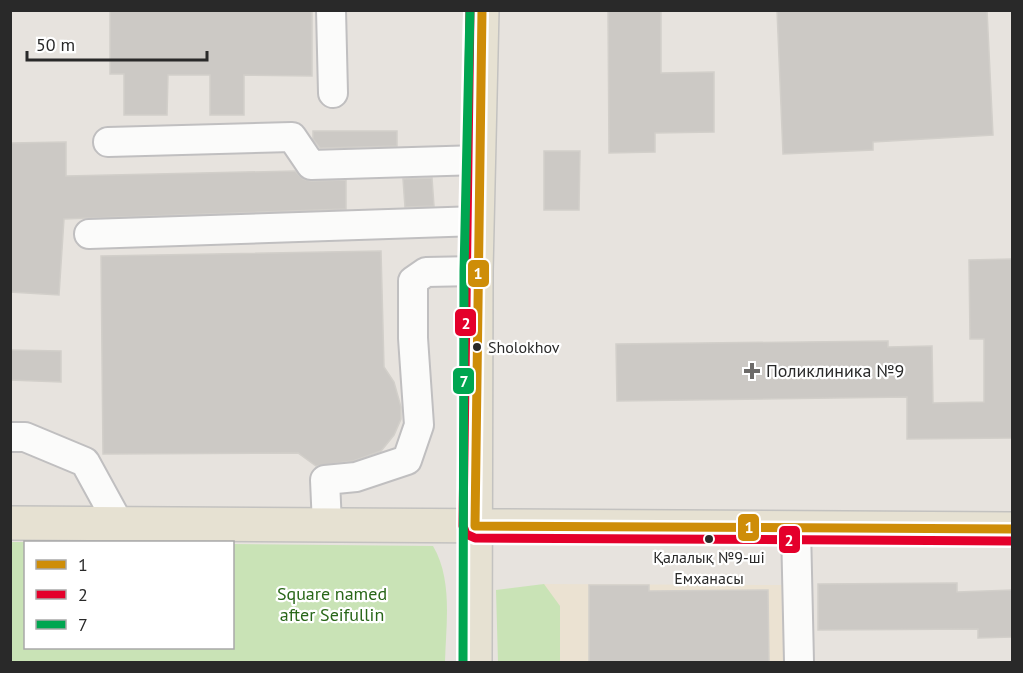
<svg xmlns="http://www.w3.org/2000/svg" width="1023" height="673" font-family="'PT Sans',sans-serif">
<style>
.education{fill:#ebe2d2}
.green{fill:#c9e3b6}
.building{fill:#ccc9c5;stroke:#d2cfca;stroke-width:1.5}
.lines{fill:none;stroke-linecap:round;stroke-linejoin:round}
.minor-casing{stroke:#c0bfc0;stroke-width:32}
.major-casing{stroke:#c3c2c0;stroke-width:36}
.minor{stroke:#fbfbfa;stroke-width:28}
.major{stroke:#e6e1d2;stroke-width:33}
.bus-1-casing{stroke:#fff;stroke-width:14}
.bus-2-casing{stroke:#fff;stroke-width:14}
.bus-3-casing{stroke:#fff;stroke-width:14}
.bus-1{stroke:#ce8d08;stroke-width:9}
.bus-2{stroke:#e4002b;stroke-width:9}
.bus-3{stroke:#00a651;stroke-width:9}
.bus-dot{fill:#292929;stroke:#fff;stroke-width:2}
.poi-dot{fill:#6c6a68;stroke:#fff;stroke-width:2}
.labels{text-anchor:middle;stroke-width:4.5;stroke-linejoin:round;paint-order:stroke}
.bus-label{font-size:16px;fill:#292929;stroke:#fff;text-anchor:start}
.poi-label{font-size:18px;fill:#292929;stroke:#fff;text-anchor:start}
.park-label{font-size:18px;fill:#286618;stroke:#fff}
.line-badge{stroke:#fff;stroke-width:2}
.badge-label{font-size:16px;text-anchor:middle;font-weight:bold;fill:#fff}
</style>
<rect width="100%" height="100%" fill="#e7e3de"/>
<!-- education -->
<path class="education" d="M544,584L787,585V662H543Z"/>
<!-- green -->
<path class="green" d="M11,542H60H26V648H232L233,544L433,546C453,580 446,624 445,662H11Z
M544,584L560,606V662H498L496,590Z"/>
<!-- building -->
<path class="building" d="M608,10H661V73L714,72V132L655,133V152L609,153Z
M777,10H987L993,135L873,142V150L783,154Z
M110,11H312V76L244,75V115H210V75H168L167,115H124V74H110Z
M313,131H397V146L320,148L313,139Z
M66,142V176L295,171L303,179L311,181L346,180V209L64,219L59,295L10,292V143Z
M544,151H580L579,210H544Z
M432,178L434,206L405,207L403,179Z
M381,251L384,367L394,382L401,407V419L394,435L381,451L353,461L316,466L298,453L103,454L101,256Z
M1012,259V438L907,439V397L617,401L616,344L888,341V347L932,346L933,403L984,402V339H970L969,260Z
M10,350L61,351V382L10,380Z
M957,583V592L1012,590V637L978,638V629L818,630V584Z
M589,585H649V591L768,590L769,663H589Z"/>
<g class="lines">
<defs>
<path id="minor" d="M331,10L333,93
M108,142L292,137L311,165L480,160
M89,234L478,221
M10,437H25L85,462L119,524
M327,525L325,480L356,477L407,460L419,425L413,338V281L426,272L476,271
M796,528L799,662"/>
<path id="major" d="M10,523L1012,529
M475,662L476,271L482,10"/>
</defs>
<!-- minor casing -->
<use href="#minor" class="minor-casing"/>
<!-- major casing -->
<use href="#major" class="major-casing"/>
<!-- minor -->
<use href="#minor" class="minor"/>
<!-- major -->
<use href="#major" class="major"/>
<defs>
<path id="bus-1" d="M482,10L475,526L1012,529"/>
<path id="bus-2" d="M470,10L463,526L466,534L475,538L1012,541"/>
<path id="bus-3" d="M463,662L464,271L470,10"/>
</defs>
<!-- bus-1 casing -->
<use href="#bus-1" class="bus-1-casing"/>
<!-- bus-2 casing -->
<use href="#bus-2" class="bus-2-casing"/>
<!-- bus-3 casing -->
<use href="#bus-3" class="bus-3-casing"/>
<!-- bus-1 -->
<use href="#bus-1" class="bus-1"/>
<!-- bus-2 -->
<use href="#bus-2" class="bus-2"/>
<!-- bus-3 -->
<use href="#bus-3" class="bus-3"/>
</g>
<!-- markers -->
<g class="bus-dot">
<circle cx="477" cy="347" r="5"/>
<circle cx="709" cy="539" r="5"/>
</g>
<path class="poi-dot" d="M749 362h6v6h6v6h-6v6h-6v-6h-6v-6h6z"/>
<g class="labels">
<!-- bus labels -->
<g class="bus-label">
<text x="488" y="353">Sholokhov</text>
<text x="709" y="563" text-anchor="middle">Қалалық №9-ші<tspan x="709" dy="21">Емханасы</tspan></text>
</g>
<!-- poi labels -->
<g class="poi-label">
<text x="766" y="377">Поликлиника №9</text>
</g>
<!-- park labels -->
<g class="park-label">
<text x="332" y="600">Square named<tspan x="332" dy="21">after Seifullin</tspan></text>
</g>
</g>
<g class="line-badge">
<rect x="467" y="259" width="23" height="29" rx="6" fill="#ce8d08"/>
<rect x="454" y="308" width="23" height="29" rx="6" fill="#e4002b"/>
<rect x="452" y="367" width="23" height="28" rx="6" fill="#00a651"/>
<rect x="737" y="513" width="23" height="29" rx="6" fill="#ce8d08"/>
<rect x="778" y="525" width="23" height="29" rx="6" fill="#e4002b"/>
</g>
<g class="badge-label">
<text x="478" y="279">1</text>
<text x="466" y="329">2</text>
<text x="464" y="387">7</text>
<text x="749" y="533">1</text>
<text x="789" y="546">2</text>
</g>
<!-- border -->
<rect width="1023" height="673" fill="none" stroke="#292929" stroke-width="24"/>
<!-- legend -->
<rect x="24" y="541" width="210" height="108" fill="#ffffff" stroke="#a9a9a9" stroke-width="1.5"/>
<rect x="36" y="560" width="30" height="9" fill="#ce8d08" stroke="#a9a9a9" stroke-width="1.5"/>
<text x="78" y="571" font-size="18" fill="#292929">1</text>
<rect x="36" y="590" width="30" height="9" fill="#e4002b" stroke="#a9a9a9" stroke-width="1.5"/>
<text x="78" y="601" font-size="18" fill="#292929">2</text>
<rect x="36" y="620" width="30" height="9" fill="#00a651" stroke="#a9a9a9" stroke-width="1.5"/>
<text x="78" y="631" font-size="18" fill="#292929">7</text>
<!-- scale -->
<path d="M27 51v9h180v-9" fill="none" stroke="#292929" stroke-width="3"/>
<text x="36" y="51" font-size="18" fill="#292929" stroke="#ffffff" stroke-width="4.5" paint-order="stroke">50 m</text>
</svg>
